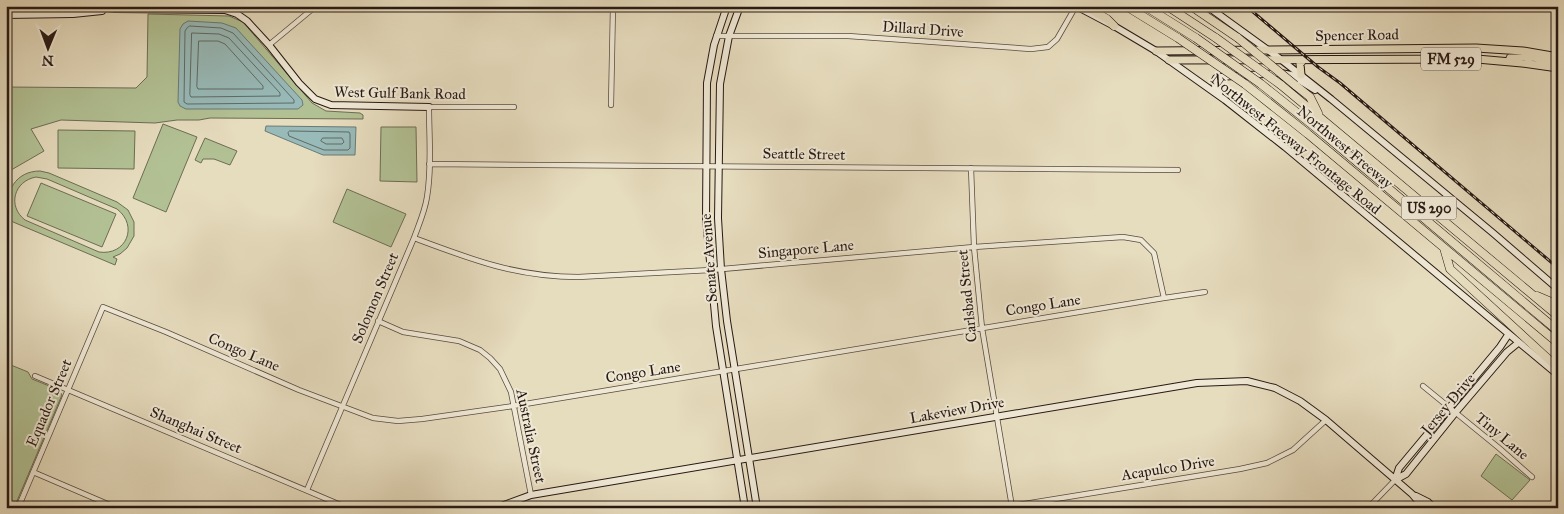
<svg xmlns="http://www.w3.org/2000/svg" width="1564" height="514" font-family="'IM FELL Great Primer',serif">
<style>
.green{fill:#b2c194;stroke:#6c6d54;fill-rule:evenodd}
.water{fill:#98bab8;stroke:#6b7a76}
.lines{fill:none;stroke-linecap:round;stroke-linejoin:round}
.shore{stroke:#606a66;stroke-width:1}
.street-casing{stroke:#574a3e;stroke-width:6}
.secondary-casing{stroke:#271914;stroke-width:8}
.primary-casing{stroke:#271914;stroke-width:9}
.highway-casing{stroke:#271914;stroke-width:9}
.street{stroke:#efe8d5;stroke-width:4.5}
.secondary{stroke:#efe8d5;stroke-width:6}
.primary{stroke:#e6dcbe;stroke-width:7}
.highway{stroke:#e6dcbe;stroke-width:8}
.rail-casing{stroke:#271914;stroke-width:3}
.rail{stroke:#efe8d5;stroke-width:1;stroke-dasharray:4;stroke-linecap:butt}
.highway-bridge-casing{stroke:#271914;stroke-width:9;stroke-linecap:butt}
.highway-bridge{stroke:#e6dcbe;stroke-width:8}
.labels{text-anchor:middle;stroke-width:4;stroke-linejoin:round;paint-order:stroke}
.shield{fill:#efe8d5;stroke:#63574e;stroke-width:1}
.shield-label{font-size:14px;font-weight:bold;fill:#271914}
.street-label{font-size:15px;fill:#271914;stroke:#efe8d5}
</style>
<rect width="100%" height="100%" fill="#e6dcbe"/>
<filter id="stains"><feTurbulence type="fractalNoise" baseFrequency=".004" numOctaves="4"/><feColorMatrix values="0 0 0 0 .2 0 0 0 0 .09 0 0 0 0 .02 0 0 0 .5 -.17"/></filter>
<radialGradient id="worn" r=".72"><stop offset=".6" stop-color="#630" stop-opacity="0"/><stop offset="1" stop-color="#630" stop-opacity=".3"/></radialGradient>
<!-- green -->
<path class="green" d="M148,14L229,16L243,22L312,103L326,111L360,113L363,115V119L210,118L199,120H177L155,123L61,120L31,129L44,151L6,173V87L136,88L147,77Z
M163,124L197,137L166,212L133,198Z
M381,127H416L417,182L380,181Z
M58,130L135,131L134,169L58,168Z
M205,138L237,151L230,165L214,159H203L201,163L195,160Z
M40,171L49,173L117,202L128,210L134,222V236L127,248L120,254L113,257L117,259L115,265L6,219L8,213L11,214C3,192 16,171 40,171ZM36,177L47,179L117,209C139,226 126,256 99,252L25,220C7,206 14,181 36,177Z
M41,183L116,214L102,247L27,216Z
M347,189L406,214L391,247L333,222Z
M6,363L28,372L32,379L59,390L62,395L14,508H6Z
M1496,454L1530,480L1512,500L1481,476Z"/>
<!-- water -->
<path class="water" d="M188,21L222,23L236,28L302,100L303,105L298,109H186L180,106L178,102L180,29L183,24Z
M266,126L356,127L355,155H323L265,131Z"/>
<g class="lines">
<!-- shore -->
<path class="shore" d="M190,26L221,28L233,33L294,100V103L187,104L184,102L185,31L187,28Z
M192,33L219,34L229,38L280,93V96L191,97L190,95Z
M199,41H218L225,44L263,86V89H198L197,87Z
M290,131L349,132L350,134V148L348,150H324L289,136L288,133Z
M323,138H342L344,142L342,144H326L321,141Z"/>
<defs>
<path id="street" d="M716,36H848L1031,49L1048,47L1057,39L1076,6
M269,45L316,6
M611,105L613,6
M429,164L1178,170
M971,168L974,247L982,328L1012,507
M414,238C470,259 516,277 578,277L711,270L974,247L1123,237L1141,240L1154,253L1164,298
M378,321L403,332L459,341L480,350L490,358L500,369L511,392L531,495
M35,376L348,508
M1423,386L1499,448L1532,477
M33,472L117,508
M307,490L414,238C419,224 425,211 427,197C432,167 429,136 429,107H514
M18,508L103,307L166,332L299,390L373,418L398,421L422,419L513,406L1164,298L1205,292
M1000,508L1240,469L1267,463L1293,450L1326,420
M1368,508L1395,480"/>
<path id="secondary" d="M87,6L115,9L225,10L237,14L247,21L269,45L299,83L315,99L331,105L429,107
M727,6L714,45L707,83L706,218L716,326L745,508
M740,6L729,36L720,84L718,218L721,269L727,321L757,508
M1076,6L1114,26L1156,51L1225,100L1285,147L1558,375
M1207,6L1279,58L1331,99L1493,233L1558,289
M6,15L73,14L102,11
M1219,93C1215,88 1213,83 1216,78L1219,77L1281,73L1291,75L1315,90
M1395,480L1406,474L1455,413L1507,352L1518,343
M1395,480L1399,468L1500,347L1508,335
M1416,496L1428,502L1434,508
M496,508L531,495L1197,383L1247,381L1275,388L1300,401L1326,420L1412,494L1424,508"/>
<path id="primary" d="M1156,51L1476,48L1523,51L1558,57
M1510,58L1532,57L1554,61L1558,60
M1169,60L1477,59L1522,63L1558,68
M1301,75L1300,64L1304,59"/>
<path id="highway" d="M1085,6L1107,19L1114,26
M1126,6L1178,38
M1145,6L1196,38
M1167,6L1216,38
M1191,6L1238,38
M1245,84L1308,134L1558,343
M1261,84L1325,135L1558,331
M1281,85L1558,316
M1295,85L1310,97L1318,113
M1444,248L1450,269L1558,368
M1537,296L1558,305"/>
</defs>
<!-- street casing -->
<use href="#street" class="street-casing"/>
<!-- secondary casing -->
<use href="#secondary" class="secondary-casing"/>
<!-- primary casing -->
<use href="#primary" class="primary-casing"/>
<!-- highway casing -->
<use href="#highway" class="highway-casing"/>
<!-- street -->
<use href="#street" class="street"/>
<!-- secondary -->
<use href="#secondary" class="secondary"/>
<!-- primary -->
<use href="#primary" class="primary"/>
<!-- highway -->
<use href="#highway" class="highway"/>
<defs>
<path id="rail" d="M1246,6L1318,67L1340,83L1558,268"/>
</defs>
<!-- rail casing -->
<use href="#rail" class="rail-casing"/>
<!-- rail -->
<use href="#rail" class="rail"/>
<defs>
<path id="highway-bridge" d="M1178,38L1245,84
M1196,38L1261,84
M1216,38L1281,85
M1238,38L1295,85"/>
</defs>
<!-- highway-bridge casing -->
<use href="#highway-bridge" class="highway-bridge-casing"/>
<!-- highway-bridge -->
<use href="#highway-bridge" class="highway-bridge"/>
</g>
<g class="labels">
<!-- shield labels -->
<g class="shield">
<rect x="1421" y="47.5" width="60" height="23" rx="4"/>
<rect x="1401.5" y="196.5" width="55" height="23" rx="4"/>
</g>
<g class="shield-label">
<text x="1451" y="64">FM 529</text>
<text x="1429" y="213">US 290</text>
</g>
<!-- street labels -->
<g class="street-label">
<text transform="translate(923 29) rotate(4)" y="5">Dillard Drive</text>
<text transform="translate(1357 35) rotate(-1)" y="5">Spencer Road</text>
<text transform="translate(400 93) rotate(1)" y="5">West Gulf Bank Road</text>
<text transform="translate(1296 144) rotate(39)" y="5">Northwest Freeway Frontage Road</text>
<text transform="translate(1345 147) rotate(40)" y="5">Northwest Freeway</text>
<text transform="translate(804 154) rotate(1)" y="5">Seattle Street</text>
<text transform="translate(806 249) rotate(-5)" y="5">Singapore Lane</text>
<text transform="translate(709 258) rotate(-94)" y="5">Senate Avenue</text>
<text transform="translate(967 296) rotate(-96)" y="5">Carlsbad Street</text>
<text transform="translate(375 298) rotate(-67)" y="5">Solomon Street</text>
<text transform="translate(1043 305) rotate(-9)" y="5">Congo Lane</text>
<text transform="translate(244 352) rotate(23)" y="5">Congo Lane</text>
<text transform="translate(643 372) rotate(-9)" y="5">Congo Lane</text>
<text transform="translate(49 403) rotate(-67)" y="5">Equador Street</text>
<text transform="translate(1448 404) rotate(-50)" y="5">Jersey Drive</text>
<text transform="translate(957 410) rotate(-10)" y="5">Lakeview Drive</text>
<text transform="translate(196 430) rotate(23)" y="5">Shanghai Street</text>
<text transform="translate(531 436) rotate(78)" y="5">Australia Street</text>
<text transform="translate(1502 436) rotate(40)" y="5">Tiny Lane</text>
<text transform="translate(1168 468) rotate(-9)" y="5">Acapulco Drive</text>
</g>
</g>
<!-- margin -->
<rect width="1564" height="514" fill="none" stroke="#e6dcbe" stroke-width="25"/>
<rect x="8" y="8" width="1549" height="499" fill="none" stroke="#271914" stroke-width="2.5"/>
<rect x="12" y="12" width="1539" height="489" fill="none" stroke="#271914"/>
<!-- north arrow -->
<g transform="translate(48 48) rotate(181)" stroke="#efe8d5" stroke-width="4" paint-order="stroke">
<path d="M0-4L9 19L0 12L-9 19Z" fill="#271914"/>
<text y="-8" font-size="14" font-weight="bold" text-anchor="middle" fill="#271914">N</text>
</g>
<rect width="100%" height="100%" filter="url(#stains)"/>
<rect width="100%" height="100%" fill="url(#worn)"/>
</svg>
